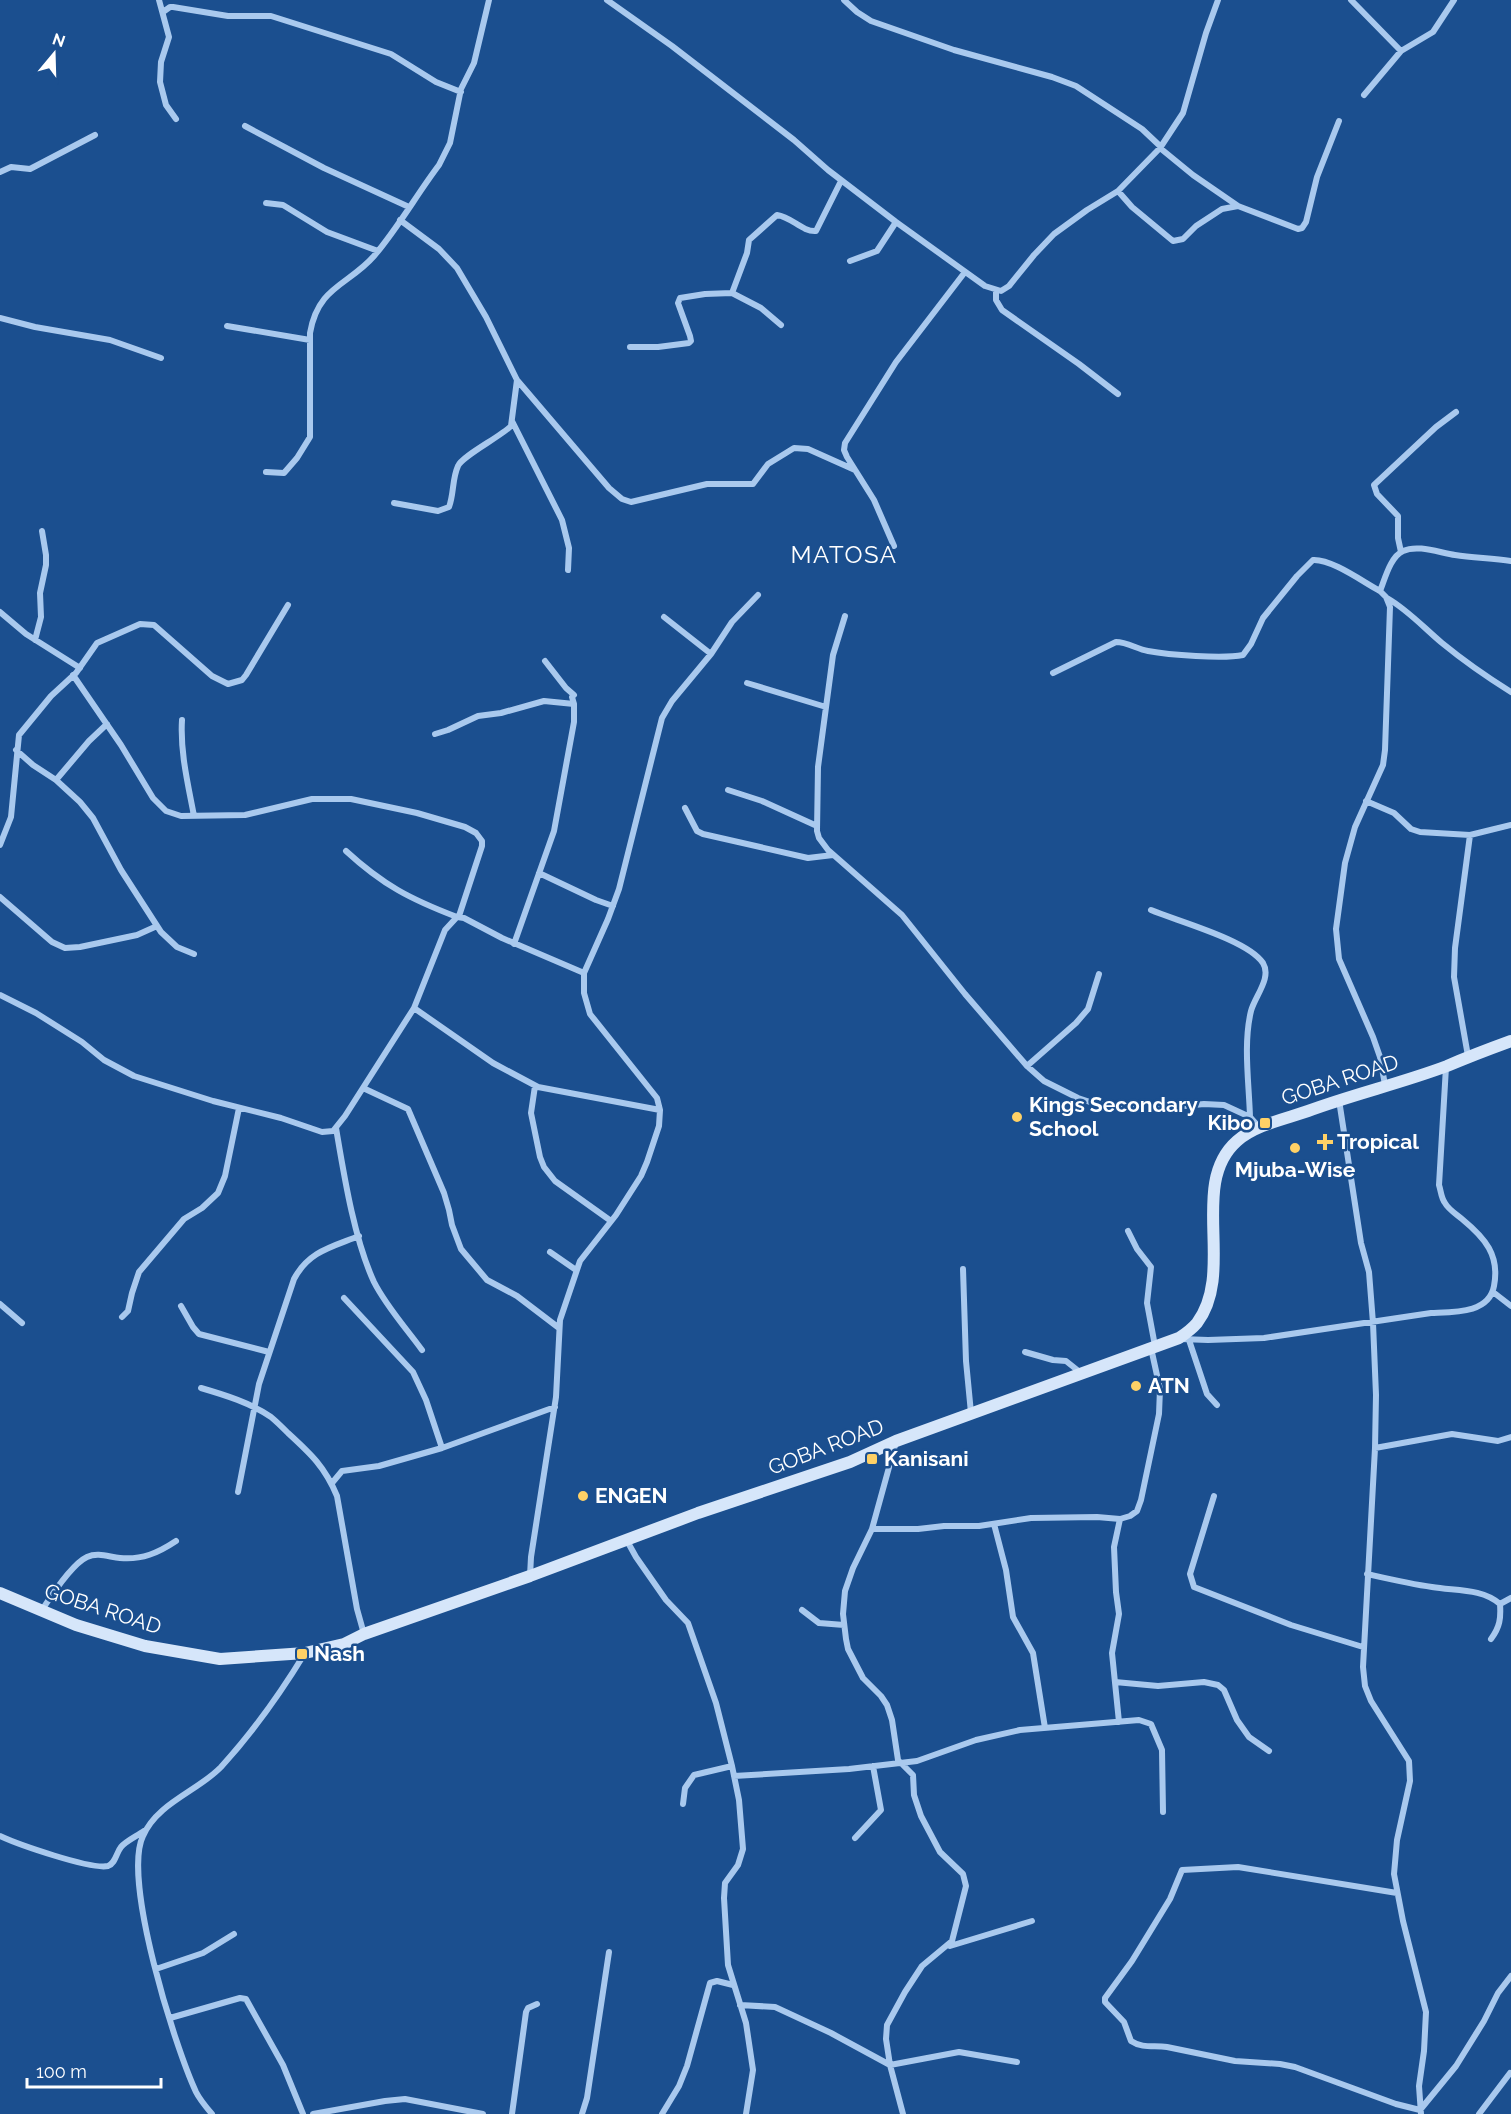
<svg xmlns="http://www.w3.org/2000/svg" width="1511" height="2114" font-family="Raleway,sans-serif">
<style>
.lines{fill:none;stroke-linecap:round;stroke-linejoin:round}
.street{stroke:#a9c9ee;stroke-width:6}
.secondary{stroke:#d6e6fa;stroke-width:12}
.poi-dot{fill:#ffd166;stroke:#1b4f8f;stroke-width:2}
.labels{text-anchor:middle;stroke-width:5;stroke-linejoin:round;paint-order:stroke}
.street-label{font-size:21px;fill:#fff;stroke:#1b4f8f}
.poi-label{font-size:21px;font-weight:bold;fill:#fff;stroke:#1b4f8f;text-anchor:start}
.quarter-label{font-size:24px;letter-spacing:1.5px;fill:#fff;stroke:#1b4f8f}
</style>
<rect width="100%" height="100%" fill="#1b4f8f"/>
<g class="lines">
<!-- street -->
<path class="street" d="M159,0L169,37L161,62L160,82L166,105L176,119
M607,0L672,46L794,140L828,170L896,222L985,286L1001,291L1009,286L1034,255L1054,234L1087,210L1118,191L1160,148L1183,113L1206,33L1218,0
M844,0L857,12L871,21L954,50L1052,77L1076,86L1142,129L1160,146
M1351,0L1401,51
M163,12L170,7H173L228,16H271L391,54L436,82L461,92
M1364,95L1401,51L1433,32L1454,0
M245,126L324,168L409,207
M1160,148L1193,175L1238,206
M0,172L11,167L30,169L95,135
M1118,191L1132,207L1173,241L1183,239L1196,226L1222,209L1238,206L1298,229L1302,228L1306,222L1317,177L1339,121
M266,203L283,205L327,232L378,251
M400,220L439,249L457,268L486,317L517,380L609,488L622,499L631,502L707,484H753L768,464L794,448L808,449L855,470
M850,261L877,251L896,222
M996,291V300L1002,310L1079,364L1118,394
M732,293L761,308L781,325
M0,318L35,327L110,340L161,358
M227,326L310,340
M630,347H658L689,343L691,341L690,336L678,303L680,298L705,294L732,293L747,253L749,240L777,215C792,217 802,232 816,231L841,181
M512,421L562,520L569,548L568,570
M266,472L284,473L297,458L310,437V333C318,286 349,285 374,256C398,228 417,194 439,165L450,143L461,89L474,63L489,0
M394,503L438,511L449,507C454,494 452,479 458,466C462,456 500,437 511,426L517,380
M894,546L874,500L847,457L844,450L845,443L896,362L965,272
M1401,552L1398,538V516L1377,494L1374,485L1436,427L1456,412
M1380,591C1385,579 1390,557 1403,551C1418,544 1440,553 1455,555C1473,558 1492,558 1511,561
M1387,598C1408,610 1424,628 1442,643C1464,661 1487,677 1511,692
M0,612L26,634L80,668
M845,616L833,655L818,767L817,831L819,838L828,850L902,915L965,994L1027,1066L1044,1081L1078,1098L1090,1102L1144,1110L1204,1104L1224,1105L1250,1117L1259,1127
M664,617L711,654
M35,640L41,617L40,593L46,565V555L42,531
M1053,673L1116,642C1127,642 1137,649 1148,651C1169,655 1223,659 1243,655L1251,644L1263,618L1297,576L1313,560C1332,559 1363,582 1380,591L1386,597L1390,607L1385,750L1383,765L1355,827L1345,863L1336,929L1339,959L1373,1037L1380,1057L1385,1085
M73,675L121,745L153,798L166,811L181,816L245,815L312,799H351L417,813L465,827L476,833L482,841V846L459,916
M747,683L826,707
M182,720C180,752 188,784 194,816
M435,734L448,730L478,716L501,713L544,701L574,704
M16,750L33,765L56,780L80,802L93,818L121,870L161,932L177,947L194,954
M56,780L89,741L107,724
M728,790L762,801L817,826
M1366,801L1394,813L1411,829L1420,832L1470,835L1511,825
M685,808L697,831L703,834L808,858L833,855
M0,845L11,817L19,735L51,696L76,673L97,643L140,624L154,625L212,676L228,684L242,680L246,675L288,605
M346,851C383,885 410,899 457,917
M539,873L596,900L613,906
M0,897L52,942L65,948L80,947L137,935L157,926
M1151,910C1177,921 1248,940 1263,963C1272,978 1255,996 1251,1011C1243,1044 1249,1083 1250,1117
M514,944L554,831L574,722V704L572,697L574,695L566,688L545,661
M584,973L608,919L619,889L662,718L672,701L711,654L732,622L758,595
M0,995L36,1013L82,1042L104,1060L134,1076L213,1101L281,1118L322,1132L333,1131L345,1116L414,1008L445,930L457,917L464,918L502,938L584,973V993L590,1014L657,1098L660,1110L659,1126L647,1162L641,1176L616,1215L580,1261L560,1320L556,1397L531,1557L530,1576
M414,1008L493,1063L538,1087L660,1110
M1468,1056L1454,977L1455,948L1470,835
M1027,1066L1076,1023L1088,1009L1099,974
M535,1086L531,1113L540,1157L544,1167L555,1181L611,1221
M363,1088L408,1109L444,1193L449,1210L452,1225L461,1249L487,1280L517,1296L559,1328
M1339,1100L1361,1243L1369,1272L1373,1323L1376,1395L1375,1448L1363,1667L1365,1686L1371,1701L1409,1761L1410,1781L1397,1840L1394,1874L1403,1921L1426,2012L1424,2051L1419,2086L1421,2114
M336,1128C344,1175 354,1239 374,1282C386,1306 406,1328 422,1350
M1128,1231L1137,1249L1151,1267L1147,1303L1155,1346
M550,1252L576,1270
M963,1269L966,1361L971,1413
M1493,1292L1511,1306
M344,1298L413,1372L426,1400L442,1448
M0,1304L22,1323
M181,1306L193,1327L199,1334L269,1352
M122,1317L128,1311L132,1293L139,1272L184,1219L202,1208L218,1193L225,1176L239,1108
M1181,1339L1208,1340L1264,1338L1431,1313C1453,1312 1489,1314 1494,1286C1500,1255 1485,1238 1462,1219C1456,1214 1448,1209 1445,1203C1441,1198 1441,1191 1439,1185L1446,1067
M1189,1340L1207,1394L1217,1405
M1025,1352L1053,1360L1066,1361L1081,1373
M201,1388C225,1395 251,1403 271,1417C277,1422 283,1428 288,1433C311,1454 325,1467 337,1496L357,1609L364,1634
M896,1442L872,1529L853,1568L845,1591L843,1614L846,1639L848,1649L863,1678L881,1696L887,1705L892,1720L898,1760L913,1775L914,1795L921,1816L940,1852L963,1874L966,1886L952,1941L922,1966L905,1992L887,2025L886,2039L890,2065L903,2114
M1375,1448L1452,1434L1498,1441L1511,1437
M332,1483L342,1471L379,1466L442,1448L555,1407
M238,1492L259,1384L294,1279C309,1251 332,1247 359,1236
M1214,1496L1190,1574L1194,1587L1291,1625L1363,1647
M994,1524L1006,1570L1013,1617L1033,1653L1045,1728
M872,1529H918L944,1526H979L1031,1518L1097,1517L1120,1519L1130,1516L1137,1511L1141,1500L1159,1414L1160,1389L1151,1348
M626,1539L636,1557L666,1600L688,1623L716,1703L732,1766L739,1800L743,1849L738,1865L725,1883L724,1898L728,1965L746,2023L753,2070L746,2114
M1367,1574C1389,1579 1410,1584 1432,1587C1455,1591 1482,1588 1500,1604C1501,1618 1500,1627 1491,1639
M1500,1604L1511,1598
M42,1610C51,1596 72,1564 87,1557C98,1552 109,1557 120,1558C142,1560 158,1553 176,1541
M802,1610L819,1623L844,1625
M1115,1682L1158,1686L1204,1682L1218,1685L1224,1690L1237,1720L1249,1737L1269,1751
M1119,1722L1112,1653L1119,1614L1116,1592L1114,1547L1120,1519
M734,1776L849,1769L917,1761L976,1740L1020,1730L1139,1720L1151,1724L1162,1750L1163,1812
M683,1804L685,1788L694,1775L732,1766
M0,1836C17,1844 91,1870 108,1866C116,1863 116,1853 121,1847C126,1841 137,1836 144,1831
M855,1838L881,1810L873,1766
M1397,1893L1238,1867L1182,1870L1170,1899L1132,1961L1105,1998V2002L1124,2022L1131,2041C1143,2049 1154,2045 1167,2047L1235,2061L1280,2064L1295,2067L1396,2104L1420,2110L1456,2066L1484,2021L1498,1993L1511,1976
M950,1946L1032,1921
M156,1969L203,1953L234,1934
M740,2005L775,2007L831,2033L890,2065L959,2052L1017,2062
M170,2018L240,1998L246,1999L283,2065L303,2114
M212,2114C206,2107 200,2100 196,2092C175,2047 122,1879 143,1836C157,1803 198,1791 221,1767C253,1732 280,1694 305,1653
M313,2114L385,2101L405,2099L483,2114
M512,2114L526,2012L528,2008L537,2004
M582,2114L587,2098L609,1952
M662,2114L679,2086L687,2066L710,1983L717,1981L733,1985
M1479,2114L1510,2073"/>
<!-- secondary -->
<path class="secondary" d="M0,1593L76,1625L145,1646L220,1659L305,1653L344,1644L364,1634L530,1576L698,1513L850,1462L896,1441L1179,1338C1185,1334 1192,1329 1197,1323C1236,1271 1188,1184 1237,1141C1255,1125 1285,1119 1308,1111C1354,1094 1402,1083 1447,1066C1468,1057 1489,1049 1511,1041"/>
</g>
<!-- markers -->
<g class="poi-dot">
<circle cx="1017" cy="1117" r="6"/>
<rect x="1259" y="1117" width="12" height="12" rx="3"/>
<path d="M1322 1133h6v6h6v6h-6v6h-6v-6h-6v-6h6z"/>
<circle cx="1295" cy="1148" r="6"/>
<circle cx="1136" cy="1386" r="6"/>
<rect x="866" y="1453" width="12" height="12" rx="3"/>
<circle cx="583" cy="1496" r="6"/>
<rect x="296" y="1648" width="12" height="12" rx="3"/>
</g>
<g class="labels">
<!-- street labels -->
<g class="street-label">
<text transform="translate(1340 1080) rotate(-18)" y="7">GOBA ROAD</text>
<text transform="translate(826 1447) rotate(-21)" y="7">GOBA ROAD</text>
<text transform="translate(103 1609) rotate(18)" y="7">GOBA ROAD</text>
</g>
<!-- poi labels -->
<g class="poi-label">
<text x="1029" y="1112">Kings Secondary<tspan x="1029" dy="24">School</tspan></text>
<text x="1253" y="1130" text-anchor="end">Kibo</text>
<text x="1337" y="1149">Tropical</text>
<text x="1295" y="1177" text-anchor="middle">Mjuba-Wise</text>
<text x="1148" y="1393">ATN</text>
<text x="884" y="1466">Kanisani</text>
<text x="595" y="1503">ENGEN</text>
<text x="314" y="1661">Nash</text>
</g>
<!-- quarter labels -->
<g class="quarter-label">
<text x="844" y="563">MATOSA</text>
</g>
</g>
<!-- north arrow -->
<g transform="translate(54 54) rotate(19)" stroke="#1b4f8f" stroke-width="4.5" paint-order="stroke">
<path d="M0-4.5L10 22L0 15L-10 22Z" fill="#ffffff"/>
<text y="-9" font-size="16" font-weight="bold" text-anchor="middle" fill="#ffffff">N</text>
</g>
<!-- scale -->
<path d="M27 2078v9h134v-9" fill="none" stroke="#ffffff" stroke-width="3"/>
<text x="36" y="2078" font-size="18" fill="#ffffff" stroke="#1b4f8f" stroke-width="4.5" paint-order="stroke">100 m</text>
</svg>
